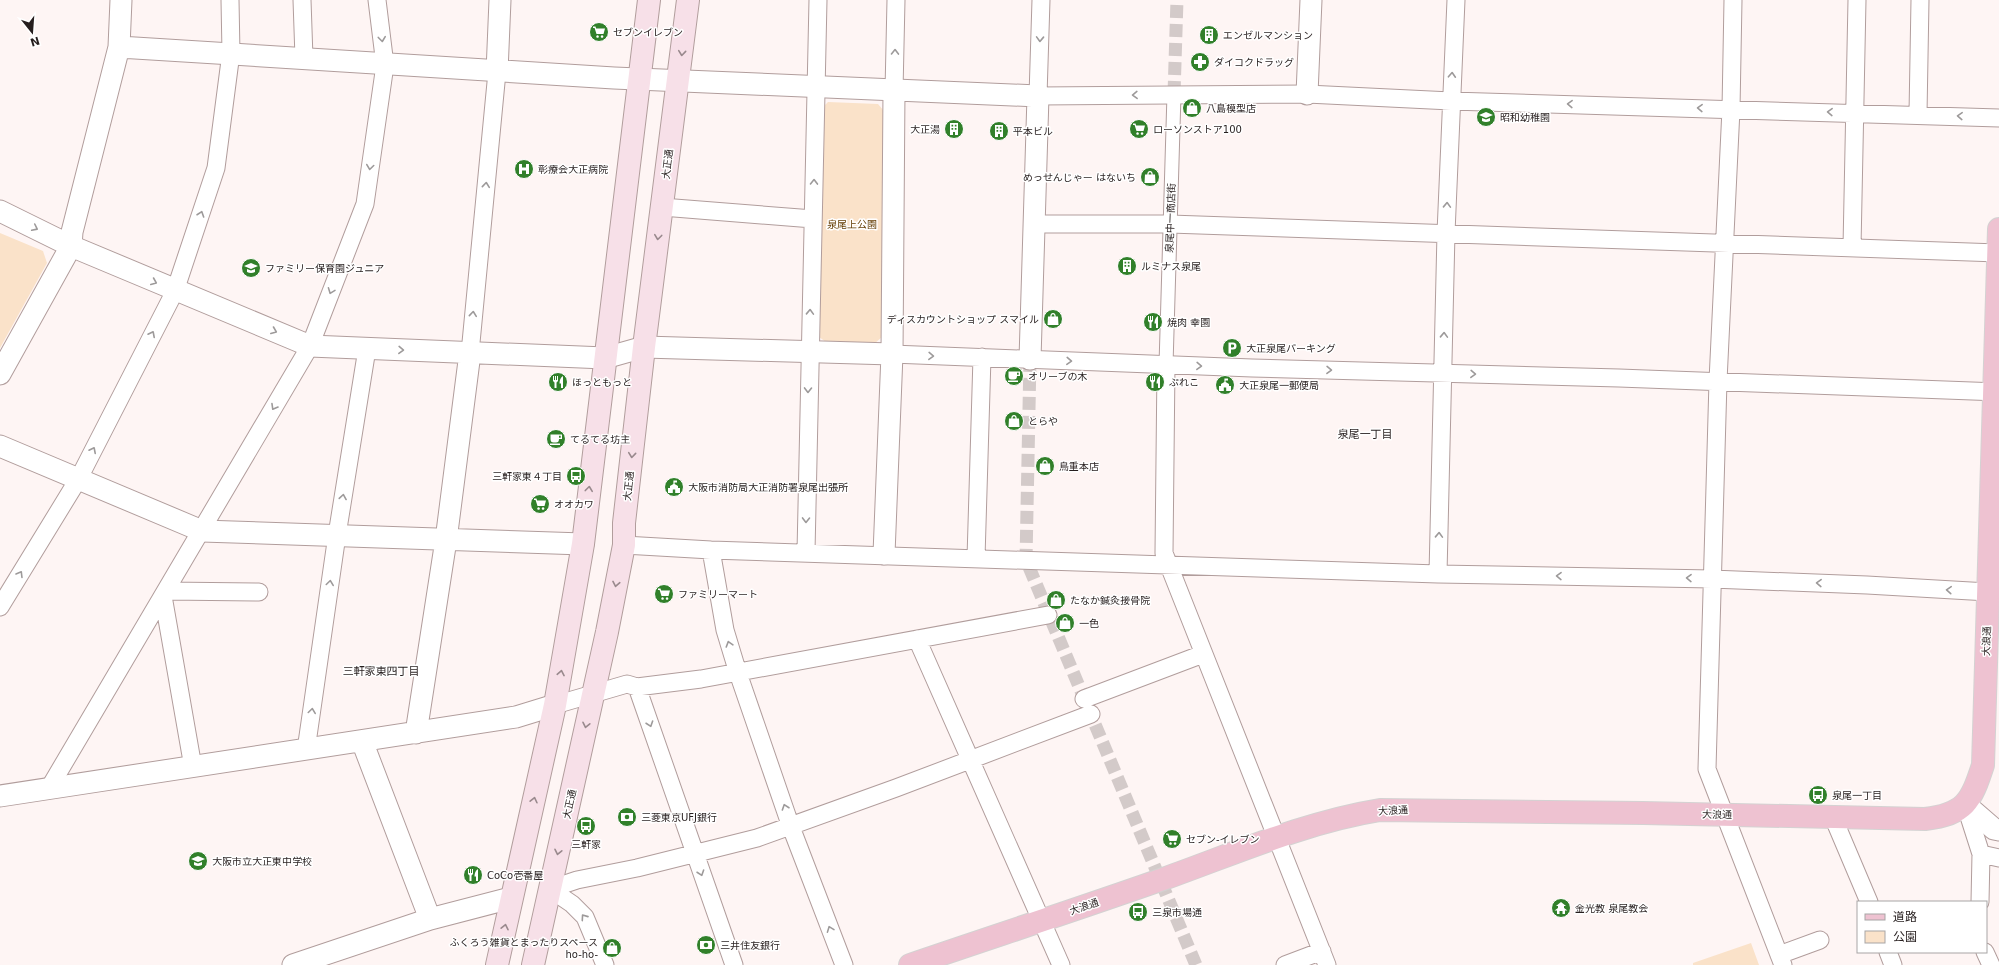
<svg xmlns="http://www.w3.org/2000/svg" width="1999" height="965" font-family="'DejaVu Sans','Noto Sans JP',sans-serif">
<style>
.green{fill:#fae2c9}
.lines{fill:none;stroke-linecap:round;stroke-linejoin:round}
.pedestrian-tunnel{stroke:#d3cac9;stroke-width:13;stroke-dasharray:13 6;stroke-linecap:butt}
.pedestrian-casing{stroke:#b19d9c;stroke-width:15}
.minor-casing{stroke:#b19d9c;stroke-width:19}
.tertiary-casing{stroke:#b19d9c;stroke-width:23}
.secondary-casing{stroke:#b19d9c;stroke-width:24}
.primary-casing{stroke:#d4d2d2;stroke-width:24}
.pedestrian{stroke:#fff;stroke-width:13}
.minor{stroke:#fff;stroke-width:17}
.tertiary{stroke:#fff;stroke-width:21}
.secondary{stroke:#f7e0e8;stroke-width:22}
.primary{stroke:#eec2d1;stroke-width:22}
.oneway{stroke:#9d9a9a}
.oneway2{stroke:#99898d}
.labels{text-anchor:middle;stroke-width:3;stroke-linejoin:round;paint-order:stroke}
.poi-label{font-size:10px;fill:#261e1e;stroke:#fff;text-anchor:start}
.street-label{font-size:10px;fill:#261e1e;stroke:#fff}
.park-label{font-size:10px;fill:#643d03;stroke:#fff}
.neighbourhood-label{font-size:11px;fill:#261e1e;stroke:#fff}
</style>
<rect width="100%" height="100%" fill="#fef5f4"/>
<!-- green -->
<path class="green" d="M828,102L878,104L884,111L882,337L874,344L826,342L819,337L821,109Z
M0,233L43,251L47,263L0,348Z
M1751,943L1759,965H1693V963Z"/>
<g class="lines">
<!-- pedestrian-tunnel -->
<path class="pedestrian-tunnel" d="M1174,94L1177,0
M1030,359L1026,560L1196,965"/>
<defs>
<path id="pedestrian" d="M1166,365L1174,94"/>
<path id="minor" d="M302,0L304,58
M1041,0L1038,96L1307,94L1451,101L1999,118
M1733,0L1731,109L1718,381L1707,769L1783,965
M894,91L896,0
M1918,114L1920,0
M662,207L813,219
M1035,224H1170L1998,253
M1852,247L1857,0
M470,353L497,72
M892,354L1252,368L1619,378L1999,392
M1166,365L1164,553L1327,965
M624,545L711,550L1438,574L1712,579L1867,585L1988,592
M711,550L725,630L738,673L791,827L844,965
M806,552L818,0
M976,558L982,357
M1438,574L1446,233L1456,0
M166,591L259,592
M163,596L193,767
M0,607L79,478L175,291L216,168L231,53L230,0
M917,639L1061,965
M637,687L734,965
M1084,699L1203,654
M555,705L627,684L637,687L701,679L1048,615
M306,750L337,535L367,349
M48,790L310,346L365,204L385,65L377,0
M1965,804L1981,854L1980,902
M1833,817L1869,902
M1981,854L1999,858
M550,889L577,880L637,868L757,838L896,788L1091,714
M550,889L572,904L585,917L605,965
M1888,952L1893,965
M1985,952L1991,965
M1779,955L1820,940
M1285,965L1322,951"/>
<path id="tertiary" d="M119,47L614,78L1038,96L1030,359
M497,72L500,0
M1307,94L1311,0
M0,211L71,246L310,346L605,358L644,347L892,354
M0,374L71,246L72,232L119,47L121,0
M0,446L202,531L583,544
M884,554L892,354L894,91
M416,733L446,540L470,353
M362,741L430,919
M0,796L516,717L555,705
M1965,804L1994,829L1999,830
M293,965L430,919L511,898"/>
<path id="secondary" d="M497,965L555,705L583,544L649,0
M533,965L607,632L624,545V523L644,347L688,0"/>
<path id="primary" d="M910,965C995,936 1081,908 1166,878C1236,853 1306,822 1380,810L1643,813L1925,819C1965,814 1971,802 1983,765L1999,229"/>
</defs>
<!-- pedestrian casing -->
<use href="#pedestrian" class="pedestrian-casing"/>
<!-- minor casing -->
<use href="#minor" class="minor-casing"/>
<!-- tertiary casing -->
<use href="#tertiary" class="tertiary-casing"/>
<!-- secondary casing -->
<use href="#secondary" class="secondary-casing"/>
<!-- primary casing -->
<use href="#primary" class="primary-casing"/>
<!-- pedestrian -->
<use href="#pedestrian" class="pedestrian"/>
<!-- minor -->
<use href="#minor" class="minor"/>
<!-- tertiary -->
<use href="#tertiary" class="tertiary"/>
<!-- secondary -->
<use href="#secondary" class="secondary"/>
<!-- primary -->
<use href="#primary" class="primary"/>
</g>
<!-- one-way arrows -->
<defs><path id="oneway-chevron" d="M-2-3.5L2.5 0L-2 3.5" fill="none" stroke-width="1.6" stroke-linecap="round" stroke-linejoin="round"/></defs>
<g class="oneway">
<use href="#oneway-chevron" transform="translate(382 39) rotate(83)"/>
<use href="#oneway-chevron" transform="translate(1040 39) rotate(92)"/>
<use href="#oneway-chevron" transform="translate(895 52) rotate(-89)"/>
<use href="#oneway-chevron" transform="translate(1452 75) rotate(-87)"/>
<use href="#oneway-chevron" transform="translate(1135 95) rotate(178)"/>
<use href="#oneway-chevron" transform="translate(1570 104) rotate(-178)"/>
<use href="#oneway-chevron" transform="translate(1700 108) rotate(-178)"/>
<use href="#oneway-chevron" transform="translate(1830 112) rotate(-178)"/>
<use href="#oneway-chevron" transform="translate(1960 116) rotate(-177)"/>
<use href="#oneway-chevron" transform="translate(370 167) rotate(98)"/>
<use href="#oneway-chevron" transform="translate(814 182) rotate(-89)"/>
<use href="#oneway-chevron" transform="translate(486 185) rotate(-84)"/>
<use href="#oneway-chevron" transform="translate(1447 205) rotate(-88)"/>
<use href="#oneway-chevron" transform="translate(201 214) rotate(-71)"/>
<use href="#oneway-chevron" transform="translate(35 228) rotate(26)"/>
<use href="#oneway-chevron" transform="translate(154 282) rotate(23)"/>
<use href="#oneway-chevron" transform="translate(331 291) rotate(111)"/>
<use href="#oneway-chevron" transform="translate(810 312) rotate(-88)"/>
<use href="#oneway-chevron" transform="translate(473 314) rotate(-84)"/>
<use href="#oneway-chevron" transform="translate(274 331) rotate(22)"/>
<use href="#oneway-chevron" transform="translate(152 334) rotate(-63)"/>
<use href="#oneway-chevron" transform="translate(1444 335) rotate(-88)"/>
<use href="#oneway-chevron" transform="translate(401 350) rotate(2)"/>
<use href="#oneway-chevron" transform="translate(931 356) rotate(2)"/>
<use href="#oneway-chevron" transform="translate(1069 361) rotate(3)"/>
<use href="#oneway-chevron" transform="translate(1199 366) rotate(2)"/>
<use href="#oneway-chevron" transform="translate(1329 370) rotate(1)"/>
<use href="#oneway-chevron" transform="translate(1473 374) rotate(2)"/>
<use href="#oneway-chevron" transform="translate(808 390) rotate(91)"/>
<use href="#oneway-chevron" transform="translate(274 407) rotate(120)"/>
<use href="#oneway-chevron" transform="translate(93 450) rotate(-63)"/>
<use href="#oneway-chevron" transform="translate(343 497) rotate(-81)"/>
<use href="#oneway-chevron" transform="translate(806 520) rotate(91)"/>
<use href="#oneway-chevron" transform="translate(1439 535) rotate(-88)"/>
<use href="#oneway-chevron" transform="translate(20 574) rotate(-59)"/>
<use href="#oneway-chevron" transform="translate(1559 576) rotate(-179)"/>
<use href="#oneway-chevron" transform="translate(1689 578) rotate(-179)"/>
<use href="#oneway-chevron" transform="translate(330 583) rotate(-82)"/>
<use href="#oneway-chevron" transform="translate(1819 583) rotate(-178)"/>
<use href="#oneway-chevron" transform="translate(1949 590) rotate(-176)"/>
<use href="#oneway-chevron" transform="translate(729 644) rotate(-107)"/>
<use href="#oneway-chevron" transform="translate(312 711) rotate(-82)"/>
<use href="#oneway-chevron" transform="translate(650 724) rotate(71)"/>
<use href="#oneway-chevron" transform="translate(785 807) rotate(-109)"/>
<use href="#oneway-chevron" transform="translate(701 873) rotate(71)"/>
<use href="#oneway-chevron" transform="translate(584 917) rotate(-125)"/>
<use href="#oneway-chevron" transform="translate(830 929) rotate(-111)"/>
</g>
<g class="oneway2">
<use href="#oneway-chevron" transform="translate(682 53) rotate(96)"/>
<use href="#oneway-chevron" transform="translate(658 237) rotate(97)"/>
<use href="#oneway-chevron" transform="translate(632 455) rotate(96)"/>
<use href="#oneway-chevron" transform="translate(589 489) rotate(-83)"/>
<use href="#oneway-chevron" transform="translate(616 584) rotate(101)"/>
<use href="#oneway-chevron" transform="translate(561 673) rotate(-79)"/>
<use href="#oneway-chevron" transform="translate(586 725) rotate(102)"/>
<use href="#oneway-chevron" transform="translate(534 800) rotate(-77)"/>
<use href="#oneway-chevron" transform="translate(558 852) rotate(102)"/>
<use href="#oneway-chevron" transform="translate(505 927) rotate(-78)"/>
</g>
<!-- icons -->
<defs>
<symbol id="supermarket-disc" viewBox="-11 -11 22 22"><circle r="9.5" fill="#31802a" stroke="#fff"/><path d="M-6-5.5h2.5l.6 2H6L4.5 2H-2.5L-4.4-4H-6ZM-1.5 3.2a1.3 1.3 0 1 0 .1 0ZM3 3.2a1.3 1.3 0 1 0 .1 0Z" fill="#fff"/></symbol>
<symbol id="building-disc" viewBox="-11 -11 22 22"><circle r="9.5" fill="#31802a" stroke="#fff"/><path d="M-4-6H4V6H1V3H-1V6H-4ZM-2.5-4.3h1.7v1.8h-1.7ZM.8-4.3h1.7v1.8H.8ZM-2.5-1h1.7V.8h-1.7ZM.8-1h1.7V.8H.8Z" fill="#fff"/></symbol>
<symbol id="pharmacy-disc" viewBox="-11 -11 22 22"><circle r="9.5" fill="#31802a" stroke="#fff"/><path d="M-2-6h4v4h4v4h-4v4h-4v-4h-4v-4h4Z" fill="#fff"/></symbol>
<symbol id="shop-disc" viewBox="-11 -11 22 22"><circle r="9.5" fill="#31802a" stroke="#fff"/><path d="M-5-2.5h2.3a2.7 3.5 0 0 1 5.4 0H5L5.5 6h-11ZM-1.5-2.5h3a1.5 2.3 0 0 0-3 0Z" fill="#fff"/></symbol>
<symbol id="school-disc" viewBox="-11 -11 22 22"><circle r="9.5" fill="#31802a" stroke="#fff"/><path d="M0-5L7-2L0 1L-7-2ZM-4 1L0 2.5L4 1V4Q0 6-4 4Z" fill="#fff"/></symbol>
<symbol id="hospital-disc" viewBox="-11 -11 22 22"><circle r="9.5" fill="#31802a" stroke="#fff"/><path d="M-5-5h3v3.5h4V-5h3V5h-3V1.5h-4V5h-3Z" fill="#fff"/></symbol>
<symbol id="restaurant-disc" viewBox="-11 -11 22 22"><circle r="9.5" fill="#31802a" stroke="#fff"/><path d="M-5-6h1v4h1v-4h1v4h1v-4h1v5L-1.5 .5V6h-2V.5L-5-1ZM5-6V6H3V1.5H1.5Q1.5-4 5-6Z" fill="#fff"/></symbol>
<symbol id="parking-disc" viewBox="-11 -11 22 22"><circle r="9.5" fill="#31802a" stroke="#fff"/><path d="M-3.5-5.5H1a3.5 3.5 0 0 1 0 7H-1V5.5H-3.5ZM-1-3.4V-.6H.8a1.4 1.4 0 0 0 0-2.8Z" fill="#fff"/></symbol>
<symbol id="cafe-disc" viewBox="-11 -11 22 22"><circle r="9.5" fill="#31802a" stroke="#fff"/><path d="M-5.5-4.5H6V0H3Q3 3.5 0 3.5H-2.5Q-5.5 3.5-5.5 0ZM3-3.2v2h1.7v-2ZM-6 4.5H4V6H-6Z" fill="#fff"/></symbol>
<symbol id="civic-disc" viewBox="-11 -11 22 22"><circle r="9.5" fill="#31802a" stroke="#fff"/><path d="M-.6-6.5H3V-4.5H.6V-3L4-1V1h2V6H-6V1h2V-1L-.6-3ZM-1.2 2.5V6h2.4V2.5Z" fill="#fff"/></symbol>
<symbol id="bus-disc" viewBox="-11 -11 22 22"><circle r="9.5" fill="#31802a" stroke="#fff"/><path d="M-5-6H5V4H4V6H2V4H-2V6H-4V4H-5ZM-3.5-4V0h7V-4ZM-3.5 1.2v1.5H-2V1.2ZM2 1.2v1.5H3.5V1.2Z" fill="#fff"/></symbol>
<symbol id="bank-disc" viewBox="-11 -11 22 22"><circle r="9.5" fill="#31802a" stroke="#fff"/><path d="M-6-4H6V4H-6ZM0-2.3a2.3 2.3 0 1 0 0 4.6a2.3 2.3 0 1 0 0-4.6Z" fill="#fff"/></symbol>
<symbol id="temple-disc" viewBox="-11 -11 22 22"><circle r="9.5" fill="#31802a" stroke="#fff"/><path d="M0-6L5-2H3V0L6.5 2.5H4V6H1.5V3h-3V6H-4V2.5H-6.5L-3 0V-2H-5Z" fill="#fff"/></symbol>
</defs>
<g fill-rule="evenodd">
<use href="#supermarket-disc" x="588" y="21" width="22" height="22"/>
<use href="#building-disc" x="1198" y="24" width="22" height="22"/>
<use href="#pharmacy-disc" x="1189" y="51" width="22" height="22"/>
<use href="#shop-disc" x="1181" y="97" width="22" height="22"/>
<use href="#school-disc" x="1475" y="106" width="22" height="22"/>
<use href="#building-disc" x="943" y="118" width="22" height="22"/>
<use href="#supermarket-disc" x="1128" y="118" width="22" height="22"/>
<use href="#building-disc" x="988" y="120" width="22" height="22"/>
<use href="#hospital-disc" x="513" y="158" width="22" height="22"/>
<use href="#shop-disc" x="1139" y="166" width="22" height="22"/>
<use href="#building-disc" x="1116" y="255" width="22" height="22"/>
<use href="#school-disc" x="240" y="257" width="22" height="22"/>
<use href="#shop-disc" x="1042" y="308" width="22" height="22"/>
<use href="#restaurant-disc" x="1142" y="311" width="22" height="22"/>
<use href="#parking-disc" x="1221" y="337" width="22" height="22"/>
<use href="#cafe-disc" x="1003" y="365" width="22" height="22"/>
<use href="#restaurant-disc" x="547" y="371" width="22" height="22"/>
<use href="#restaurant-disc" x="1144" y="371" width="22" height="22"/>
<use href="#civic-disc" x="1214" y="374" width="22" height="22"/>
<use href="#shop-disc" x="1003" y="410" width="22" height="22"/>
<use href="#cafe-disc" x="545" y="428" width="22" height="22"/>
<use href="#shop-disc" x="1034" y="455" width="22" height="22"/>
<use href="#bus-disc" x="565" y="465" width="22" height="22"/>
<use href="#civic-disc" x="663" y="476" width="22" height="22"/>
<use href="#supermarket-disc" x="529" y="493" width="22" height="22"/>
<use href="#supermarket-disc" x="653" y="583" width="22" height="22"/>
<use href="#shop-disc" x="1045" y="589" width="22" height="22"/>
<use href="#shop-disc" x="1054" y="612" width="22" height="22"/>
<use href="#bus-disc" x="1807" y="784" width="22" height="22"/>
<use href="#bank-disc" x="616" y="806" width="22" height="22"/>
<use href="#bus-disc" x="575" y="815" width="22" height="22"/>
<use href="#supermarket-disc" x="1161" y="828" width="22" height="22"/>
<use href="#school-disc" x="187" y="850" width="22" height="22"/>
<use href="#restaurant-disc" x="462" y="864" width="22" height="22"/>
<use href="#temple-disc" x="1550" y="897" width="22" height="22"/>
<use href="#bus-disc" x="1127" y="901" width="22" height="22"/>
<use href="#bank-disc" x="695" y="934" width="22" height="22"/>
<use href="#shop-disc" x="601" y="937" width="22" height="22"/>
</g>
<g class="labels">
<!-- poi labels -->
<g class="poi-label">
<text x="613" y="36">セブンイレブン</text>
<text x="1223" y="39">エンゼルマンション</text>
<text x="1214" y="66">ダイコクドラッグ</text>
<text x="1206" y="112">八島模型店</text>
<text x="1500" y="121">昭和幼稚園</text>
<text x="940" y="133" text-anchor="end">大正湯</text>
<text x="1153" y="133">ローソンストア100</text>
<text x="1013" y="135">平本ビル</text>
<text x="538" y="173">彰療会大正病院</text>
<text x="1136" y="181" text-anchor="end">めっせんじゃー はないち</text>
<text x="1141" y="270">ルミナス泉尾</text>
<text x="265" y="272">ファミリー保育園ジュニア</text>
<text x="1039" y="323" text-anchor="end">ディスカウントショップ スマイル</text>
<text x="1167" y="326">焼肉 幸園</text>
<text x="1246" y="352">大正泉尾パーキング</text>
<text x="1028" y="380">オリーブの木</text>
<text x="572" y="386">ほっともっと</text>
<text x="1169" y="386">ぷれこ</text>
<text x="1239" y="389">大正泉尾一郵便局</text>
<text x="1028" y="425">とらや</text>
<text x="570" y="443">てるてる坊主</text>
<text x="1059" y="470">鳥重本店</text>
<text x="562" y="480" text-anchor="end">三軒家東４丁目</text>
<text x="688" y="491">大阪市消防局大正消防署泉尾出張所</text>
<text x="554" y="508">オオカワ</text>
<text x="678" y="598">ファミリーマート</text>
<text x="1070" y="604">たなか鍼灸接骨院</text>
<text x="1079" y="627">一色</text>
<text x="1832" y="799">泉尾一丁目</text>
<text x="641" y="821">三菱東京UFJ銀行</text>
<text x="1186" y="843">セブン-イレブン</text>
<text x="586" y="848" text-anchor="middle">三軒家</text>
<text x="212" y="865">大阪市立大正東中学校</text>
<text x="487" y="879">CoCo壱番屋</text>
<text x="1575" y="912">金光教 泉尾教会</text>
<text x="1152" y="916">三泉市場通</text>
<text x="598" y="946" text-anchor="end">ふくろう雑貨とまったりスペース<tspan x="598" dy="12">ho-ho-</tspan></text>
<text x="720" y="949">三井住友銀行</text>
</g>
<!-- street labels -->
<g class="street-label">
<text transform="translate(667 164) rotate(-83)" y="4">大正通</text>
<text transform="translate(1170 218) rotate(-88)" y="4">泉尾中一商店街</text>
<text transform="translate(628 486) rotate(-84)" y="4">大正通</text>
<text transform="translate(1986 641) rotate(-88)" y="4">大浪通</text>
<text transform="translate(569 804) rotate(-78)" y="4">大正通</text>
<text transform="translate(1393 810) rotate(-3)" y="4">大浪通</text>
<text transform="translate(1717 814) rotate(1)" y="4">大浪通</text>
<text transform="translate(1084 906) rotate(-19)" y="4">大浪通</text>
</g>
<!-- park labels -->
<g class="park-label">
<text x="852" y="228">泉尾上公園</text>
</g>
<!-- neighbourhood labels -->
<g class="neighbourhood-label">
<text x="1365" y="438">泉尾一丁目</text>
<text x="381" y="675">三軒家東四丁目</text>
</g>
</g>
<!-- legend -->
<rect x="1857" y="901" width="130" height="52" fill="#ffffff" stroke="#a8a5a5"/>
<rect x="1865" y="914" width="20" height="6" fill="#eec2d1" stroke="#a8a5a5"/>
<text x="1893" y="921" font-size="12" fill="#261e1e">道路</text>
<rect x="1865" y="931" width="20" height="12" fill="#fae2c9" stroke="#a8a5a5"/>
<text x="1893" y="941" font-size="12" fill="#261e1e">公園</text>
<!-- north arrow -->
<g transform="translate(32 32) rotate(163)" stroke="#ffffff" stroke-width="3" paint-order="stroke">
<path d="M0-3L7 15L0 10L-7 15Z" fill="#261e1e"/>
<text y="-6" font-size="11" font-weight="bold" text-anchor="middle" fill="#261e1e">N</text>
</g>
</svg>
